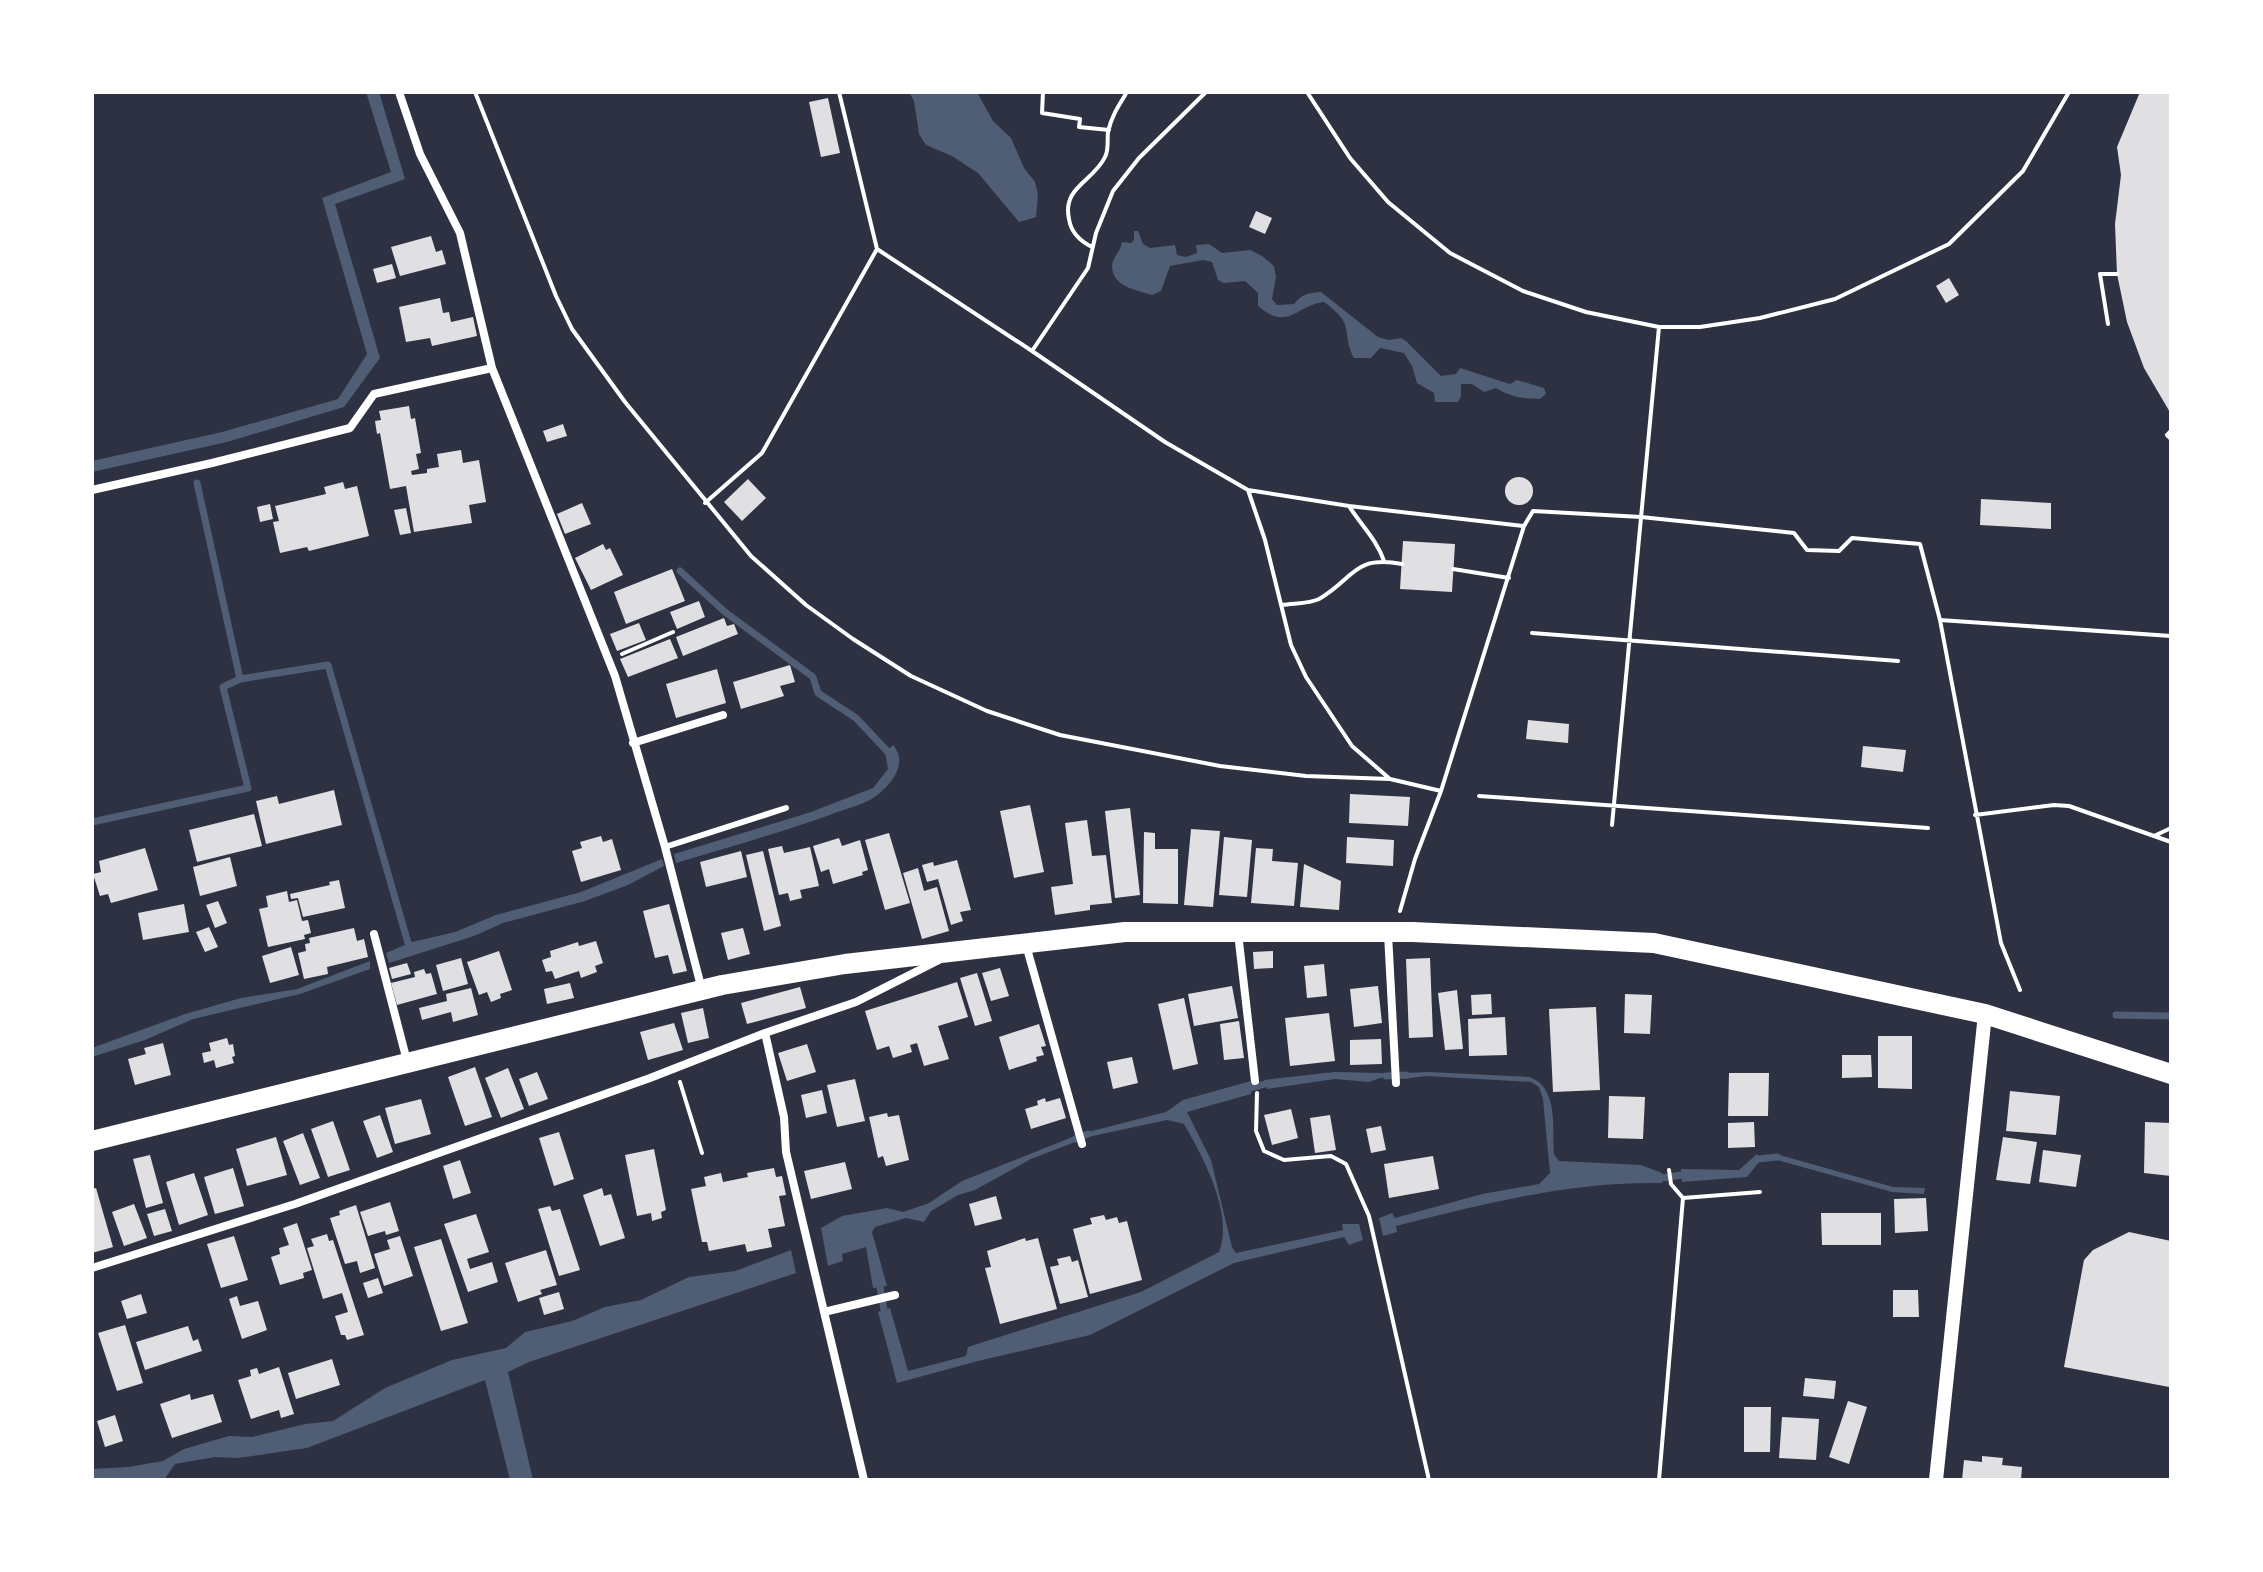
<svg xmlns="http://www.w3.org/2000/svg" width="2263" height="1572" font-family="Barlow,sans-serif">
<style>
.water{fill:#4f5d75}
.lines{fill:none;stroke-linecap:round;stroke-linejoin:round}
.stream{stroke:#4f5d75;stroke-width:7}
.building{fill:#e0e0e3}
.path{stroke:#fff;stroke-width:4}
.service{stroke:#fff;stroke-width:6}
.minor{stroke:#fff;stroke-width:8}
.tertiary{stroke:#fff;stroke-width:14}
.trunk{stroke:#fff;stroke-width:20}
</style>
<rect width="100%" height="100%" fill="#2d3142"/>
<!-- water -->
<path class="water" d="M366,92H379L405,179L335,204L380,358L344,407L227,442L92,472V461L222,432L338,399L367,354L322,198L391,172Z
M909,92H977L993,121L1011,138L1024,168L1035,182L1038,194L1036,217L1019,222L978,173L952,156L926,145L919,134L914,101Z
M1134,231H1138L1143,244L1150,248L1175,245L1177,255L1186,257L1197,253L1196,245L1209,244L1222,253L1250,250L1262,256L1274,266L1276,277L1272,299L1277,305L1294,304C1302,294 1308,293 1321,292L1378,337L1389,340L1401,338L1406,341L1441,376L1456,374L1460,368L1510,384L1517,380L1544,388L1546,394L1540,399C1523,399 1511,397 1496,388L1484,392L1472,384H1461V396L1458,402H1435L1434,393L1417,383L1412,366L1404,353L1380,348L1371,358H1354C1340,330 1357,326 1324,302C1296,305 1289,332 1258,306V293L1245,281L1224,283L1218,280L1212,262L1203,260L1170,266L1161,291L1152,295C1137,290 1112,287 1112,266C1112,258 1121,251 1122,242L1131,243L1134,240Z
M893,745C909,763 891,785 876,796C864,805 844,809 830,815C779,833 727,848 676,863L674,854L811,812L873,788L888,769L885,752Z
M662,859L664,866L628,885L585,901L503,923L474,936L389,963L386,953L412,942L455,932L496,915L581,892Z
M370,961V969L300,994L193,1019L145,1040L92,1057V1048L185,1014L241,998L297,989Z
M1334,1072L1384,1073L1386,1076L1369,1082L1335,1079L1267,1089L1264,1080Z
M1429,1072L1529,1077C1559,1087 1552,1128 1554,1154L1559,1161L1641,1165L1662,1173V1183C1570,1181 1484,1204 1396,1226L1397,1232L1383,1236L1379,1218L1392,1213L1395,1218L1482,1194L1539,1184L1550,1173L1543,1099L1539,1087L1531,1082L1426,1076L1404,1079L1406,1073Z
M1251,1081V1094L1187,1112L1211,1160L1232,1247L1236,1253L1343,1230L1342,1224H1359L1363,1240L1349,1245L1344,1237L1234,1263L1090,1335L978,1361L897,1383L878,1312L890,1308L908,1371L966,1356L968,1347L1141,1292L1219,1252C1234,1214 1203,1157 1184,1124L1167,1120L1088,1137V1132L1166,1112L1183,1100Z
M1075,1136V1142L1031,1159L975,1190L958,1195L931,1211L924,1222L906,1218L875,1227L872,1232L887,1286L873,1288L866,1247L842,1254L843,1261L828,1266L821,1228L842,1216L887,1208L903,1212L929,1203L962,1181Z
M1757,1154L1759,1162L1747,1177L1682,1182L1681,1169L1739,1170Z
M1776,1154L1893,1187L1925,1188L1924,1194L1892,1192L1777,1160Z
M791,1250L796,1273L529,1362L508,1372L533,1480H510L485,1380L307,1448L238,1458L215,1457L175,1464L164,1480H92V1469L128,1467L163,1461L184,1449L229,1436L252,1437L305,1424L333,1421L385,1388L452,1360L506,1348L525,1332L572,1321L605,1307L641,1300L689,1277L735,1271Z"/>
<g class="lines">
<!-- stream -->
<path class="stream" d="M197,483L240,679
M680,571L725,612L813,677L818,693L856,718L887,751
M92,822L248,788L223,687L240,679L328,665L408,943
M2116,1015L2171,1016
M1386,1076L1406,1075
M1251,1088L1265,1084
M1075,1139L1088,1134
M1758,1159L1777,1157
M1662,1178L1682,1175
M880,1287L884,1310"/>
</g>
<!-- building -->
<path class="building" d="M2140,92H2171V414L2144,368L2127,322L2117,274L2115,224L2121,175L2117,147Z
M828,98L840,153L821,157L809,102Z
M1256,211L1272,218L1265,234L1249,227Z
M431,236L436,252L442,250L446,264L400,276L391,247Z
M392,264L396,278L377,283L373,269Z
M1949,278L1959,295L1946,303L1936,286Z
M440,298L443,313L449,312L451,322L473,317L477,336L432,346L430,338L406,342L399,307Z
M409,406L411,419L415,418L421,453L416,454L419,469L411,471L412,475L427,473V469L439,467L437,454L461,450L463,463L479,460L486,502L469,505L472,523L414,532L406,486L390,489L380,433L377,434L375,421L381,420L379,411Z
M563,424L567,436L547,442L543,431Z
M1505 491a14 14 0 1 1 28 0a14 14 0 1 1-28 0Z
M748,479L766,498L742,521L724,502Z
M343,482L345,489L357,486L369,536L309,551L307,547L280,553L273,522L279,521L275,506L326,494L324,487Z
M1981,499L2051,503V529L1980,525Z
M582,503L591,524L565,534L557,514Z
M270,504L273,519L260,522L257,507Z
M406,508L411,533L400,535L394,510Z
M1403,541L1455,544L1452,592L1400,589Z
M603,544L606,550L610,548L623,575L591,590L575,558Z
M672,569L685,601L626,624L614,592Z
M699,601L705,617L677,629L670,612Z
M724,618L727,626L734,624L738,634L683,656L676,637Z
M639,623L646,640L617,651L610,634Z
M670,639L678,658L628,677L620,659Z
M790,665L795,682L780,686L784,696L741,709L733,682Z
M717,669L726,703L676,718L666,684Z
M1528,720L1569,724L1568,743L1526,739Z
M1863,746L1906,750L1903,772L1861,767Z
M334,790L342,825L266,844L256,801L277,796L279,804Z
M1350,794L1410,797L1408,826L1349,823Z
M1030,805L1044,872L1014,878L1000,811Z
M1130,808L1140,895L1115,898L1105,811Z
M254,814L262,846L197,862L189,830Z
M1087,820L1092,856L1106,855L1112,903L1090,905V910L1055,915L1051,887L1073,884L1065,823Z
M1191,829L1220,831L1213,907L1184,905Z
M1144,832L1155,833V849H1178V904L1143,903Z
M889,833L910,903L885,910L865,840Z
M601,836L603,842L612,839L621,870L581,882L572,851L582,848L580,842Z
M1224,837L1252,840L1247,897L1219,895Z
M1347,837L1394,840L1393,866L1346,863Z
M839,838L842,846L860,840L868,870L862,872L863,875L833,884L829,869L821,872L813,846Z
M782,846L784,853L810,847L819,886L800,890L802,898L790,901L788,893L779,895L768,849Z
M145,848L158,890L111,903L108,894L100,896L93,874L101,872L99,861Z
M1256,848L1273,849L1272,861L1298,863L1294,906L1251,903Z
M741,851L747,877L706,887L700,862Z
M763,851L781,926L764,931L746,855Z
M230,857L237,886L200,896L193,867Z
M957,860L971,910L960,912L963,921L951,925L938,879L927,882L922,865L933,862L934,866Z
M1304,864L1341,881L1339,910L1300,907Z
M918,868L924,891L937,887L949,931L922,939L903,873Z
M339,880L345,908L303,917L298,898L291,899L290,894L330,885L329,882Z
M287,891L289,902L297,900L302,921L308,920L311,933L304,935L305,939L268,947L259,909L268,907L266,896Z
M218,901L227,923L215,928L206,905Z
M184,904L189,932L143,940L138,913Z
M669,904L687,971L673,974L668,955L655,958L643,911Z
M209,927L218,947L205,952L196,932Z
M354,928L357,941L364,939L368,957L327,967L328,974L304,979L298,953L306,951L305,944L310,943L309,938Z
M743,928L750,954L728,960L721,933Z
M596,941L603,963L595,966L597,972L581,978L579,971L555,979L552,971L546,972L542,960L551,957L550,951L578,942L579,946Z
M291,947L299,975L270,983L262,956Z
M499,951L512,990L500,994L501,998L491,1002L487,992L479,995L467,962Z
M1273,951V968L1254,969L1253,952Z
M461,958L468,984L443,991L436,965Z
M1430,958L1433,1037L1409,1038L1406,959Z
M407,963L411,974L392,979L389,968Z
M1324,964L1327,996L1307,998L1304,966Z
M1000,968L1009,996L991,1001L982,973Z
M424,969L426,974L431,973L437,994L397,1005L391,983L415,977L414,972Z
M977,973L992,1021L975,1026L960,978Z
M957,982L968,1017L938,1026L949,1059L924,1066L917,1043L910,1045L912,1052L893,1058L889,1046L877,1050L865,1011Z
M570,983L574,998L547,1004L544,989Z
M1232,986L1238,1018L1194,1026L1188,994Z
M1378,986L1382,1023L1354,1027L1350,989Z
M800,987L806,1008L747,1024L741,1003Z
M471,988L478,1015L453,1022L451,1012L422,1020L419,1008L447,1001L446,994Z
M1457,990L1463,1049L1445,1050L1438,993Z
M1491,994L1492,1014L1472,1015L1471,995Z
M1625,994L1652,995L1650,1034L1624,1033Z
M1184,998L1198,1064L1173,1070L1158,1004Z
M1596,1007L1600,1090L1553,1092L1549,1009Z
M703,1008L709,1038L688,1043L681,1013Z
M1329,1013L1335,1061L1290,1066L1285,1018Z
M1505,1017L1507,1055L1469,1056L1468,1019Z
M1239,1021L1244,1058L1224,1060L1220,1024Z
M674,1023L683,1050L648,1060L640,1032Z
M1039,1024L1046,1046L1041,1047L1044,1055L1036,1057L1037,1061L1009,1070L999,1037Z
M1878,1036H1912V1089L1878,1088Z
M227,1038L229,1045L233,1044L235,1056L232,1057L234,1063L216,1068L214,1060L204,1063L202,1053L211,1051L209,1043Z
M1381,1039L1382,1064L1350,1065V1040Z
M163,1043L171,1075L135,1085L128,1059L146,1054L144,1048Z
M807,1044L816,1072L787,1081L778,1053Z
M1842,1055H1871L1872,1077L1842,1078Z
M1132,1057L1138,1083L1113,1089L1107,1062Z
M475,1067L492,1117L465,1126L448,1077Z
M508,1068L524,1109L501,1118L485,1078Z
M537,1072L548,1099L529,1106L519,1079Z
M1729,1073H1769L1768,1116H1728Z
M855,1079L865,1121L837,1127L827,1085Z
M822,1090L827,1113L806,1118L801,1095Z
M2010,1091L2060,1096L2056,1135L2006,1131Z
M1609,1096L1645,1097L1643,1139L1608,1138Z
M1045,1098L1046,1102L1060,1098L1066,1118L1031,1129L1025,1109L1038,1105L1037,1101Z
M421,1099L431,1134L395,1144L385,1108Z
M1291,1109L1298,1138L1272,1145L1264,1115Z
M887,1113L888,1117L899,1115L909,1160L886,1166L883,1156L878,1158L869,1117Z
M380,1115L393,1152L377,1158L363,1121Z
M1330,1115L1336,1150L1315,1153L1310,1118Z
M333,1121L350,1170L328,1177L311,1129Z
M1754,1122L1755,1147L1728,1148V1123Z
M2145,1122L2171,1123V1176L2144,1173Z
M1381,1126L1386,1150L1371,1153L1366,1129Z
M559,1132L574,1179L554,1186L539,1138Z
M303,1133L320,1178L300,1185L283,1141Z
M276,1137L287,1175L247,1186L236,1149Z
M2003,1137L2037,1142L2030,1184L1996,1180Z
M654,1149L666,1210L661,1212L662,1218L652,1221L651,1213L637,1216L625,1155Z
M2043,1150L2081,1155L2076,1187L2039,1182Z
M150,1155L163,1203L146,1208L133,1159Z
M1433,1156L1439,1189L1389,1198L1384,1164Z
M460,1160L471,1193L453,1199L443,1166Z
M845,1162L852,1189L811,1199L804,1171Z
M233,1168L244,1206L215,1214L204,1177Z
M774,1168L776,1177L782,1176L786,1195L779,1196L785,1226L768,1229L772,1247L747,1252L745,1244L709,1251L707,1242H702L691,1189L706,1186L704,1177L721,1173L723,1182L748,1177L747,1173Z
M194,1173L208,1215L179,1225L166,1182Z
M96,1188L113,1247L92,1253V1189Z
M602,1188L604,1196L611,1194L625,1238L600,1246L583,1195Z
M996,1196L1002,1219L975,1226L969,1204Z
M1926,1198L1928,1231L1895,1233L1894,1199Z
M390,1202L399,1231L386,1235L385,1231L368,1236L360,1212Z
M134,1204L147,1238L124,1246L112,1212Z
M356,1205L375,1268L360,1273L357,1261L345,1264L330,1218L340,1215L339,1211Z
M550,1206L552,1211L560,1209L580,1270L559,1276L538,1209Z
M165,1209L172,1231L154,1236L147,1214Z
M1821,1213H1881V1245H1822Z
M476,1214L489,1252L467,1259L470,1269L492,1262L498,1282L468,1292L444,1224Z
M1104,1215L1106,1220L1117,1217L1119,1223L1127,1221L1142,1280L1090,1294L1073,1229L1092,1224L1090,1218Z
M297,1223L312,1270L303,1273L304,1278L280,1285L271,1257L280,1254L279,1248L289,1245L283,1228Z
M2129,1232L2171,1241L2169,1387L2064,1367L2084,1260L2093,1250Z
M327,1234L329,1241L333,1240L364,1335L347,1340L345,1335H341L335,1316L348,1312L342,1293L323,1299L307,1248L314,1246L311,1239Z
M234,1236L248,1280L221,1288L207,1244Z
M400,1236L413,1276L384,1286L374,1254L390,1249L387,1240Z
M1025,1238L1026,1241L1038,1238L1057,1309L1000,1324L985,1268L991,1267L987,1251Z
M441,1239L468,1323L441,1331L414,1247Z
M546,1250L557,1285L540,1290L542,1294L518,1302L505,1263Z
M1070,1256L1072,1262L1078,1260L1088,1297L1060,1304L1050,1267L1059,1265L1057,1259Z
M378,1278L383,1293L368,1298L363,1283Z
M1893,1290H1918L1919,1317H1893Z
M559,1292L564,1309L544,1315L539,1298Z
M141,1294L147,1313L127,1319L121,1301Z
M237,1296L240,1306L258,1301L267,1330L242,1339L229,1299Z
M125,1325L143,1383L117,1391L98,1333Z
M188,1326L193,1341L198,1339L202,1351L145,1370L136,1342Z
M332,1359L340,1385L296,1399L288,1373Z
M279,1367L294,1414L281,1418L279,1410L251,1419L238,1380L251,1376L250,1370L257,1368L259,1374Z
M1805,1378L1836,1381L1834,1399L1803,1396Z
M190,1394L191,1400L213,1394L222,1422L172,1438L160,1404Z
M1848,1401L1867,1407L1849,1464L1829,1457Z
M1744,1407H1771L1770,1452H1744Z
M115,1415L123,1441L105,1447L97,1421Z
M1782,1417L1819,1419L1816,1460L1779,1458Z
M1982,1456L2003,1458L2002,1465L2022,1467L2021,1480H1962L1964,1460L1982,1462Z"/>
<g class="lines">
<!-- path -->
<path class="path" d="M475,92L556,296L572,329L625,402L751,556L806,605L853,639L911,676L987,711L1060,735L1220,766L1306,776L1390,779L1441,791
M839,92L877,249L1032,351L1165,442L1248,490L1349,506L1523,526
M1043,92L1042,113L1080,119L1079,127L1109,130
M1307,92L1350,158L1388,202L1450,253L1523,291L1586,312L1659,327H1700L1760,318L1835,299L1949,244L2023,171L2069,92
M1092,247C1080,241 1071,233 1069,219C1062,187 1093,182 1105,157C1109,150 1107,140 1108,132C1111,117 1119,105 1127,92
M2108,324L2100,274H2117
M1032,351L1088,268L1096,233L1113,191L1139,158L1206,92
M2171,431L2167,435L2171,439
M1248,490L1265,540L1291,645L1306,677L1352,746L1390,779
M705,503L762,453L877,249
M1349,506C1361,525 1377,540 1384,561
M1453,569L1509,578
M1282,605C1293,603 1309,604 1319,599C1355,578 1353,555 1402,564
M1940,620L2171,636
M1532,633L1898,661
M622,654L673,632
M1479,796L1928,828
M1975,815L2054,805L2069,806L2171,842
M1612,825L1659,327
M2154,836L2171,828
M1400,911L1415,859L1441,791L1524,526L1533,511L1641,517L1794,533L1807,550L1839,551L1852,538L1920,544L1940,620L2001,943L2020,990
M680,1082L702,1153
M1257,1093L1256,1131L1264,1151L1284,1160L1331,1156L1346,1164L1369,1216L1429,1480
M1669,1170L1671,1184L1683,1198
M1659,1480L1683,1198L1760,1192"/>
<!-- service -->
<path class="service" d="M665,847L786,808"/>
<!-- minor -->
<path class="minor" d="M399,92L420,154L460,233L492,368L615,676L665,847L702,990
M92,490L212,463L350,428L374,394L492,368
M633,743L723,715
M1238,933L1255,1081
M374,934L407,1061
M1388,934L1396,1083
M1026,945L1082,1144
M765,1033L784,1117L786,1152L864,1480
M92,1268L295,1204L650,1078L765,1033L856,1002L939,960
M824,1312L895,1295"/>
<!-- tertiary -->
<path class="tertiary" d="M1936,1480L1985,1014"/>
<!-- trunk -->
<path class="trunk" d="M92,1141L722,985L845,964L1125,932H1413L1654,943L1985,1014L2171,1074"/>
</g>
<!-- border -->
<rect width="2263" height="1572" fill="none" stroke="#ffffff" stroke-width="188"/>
</svg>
